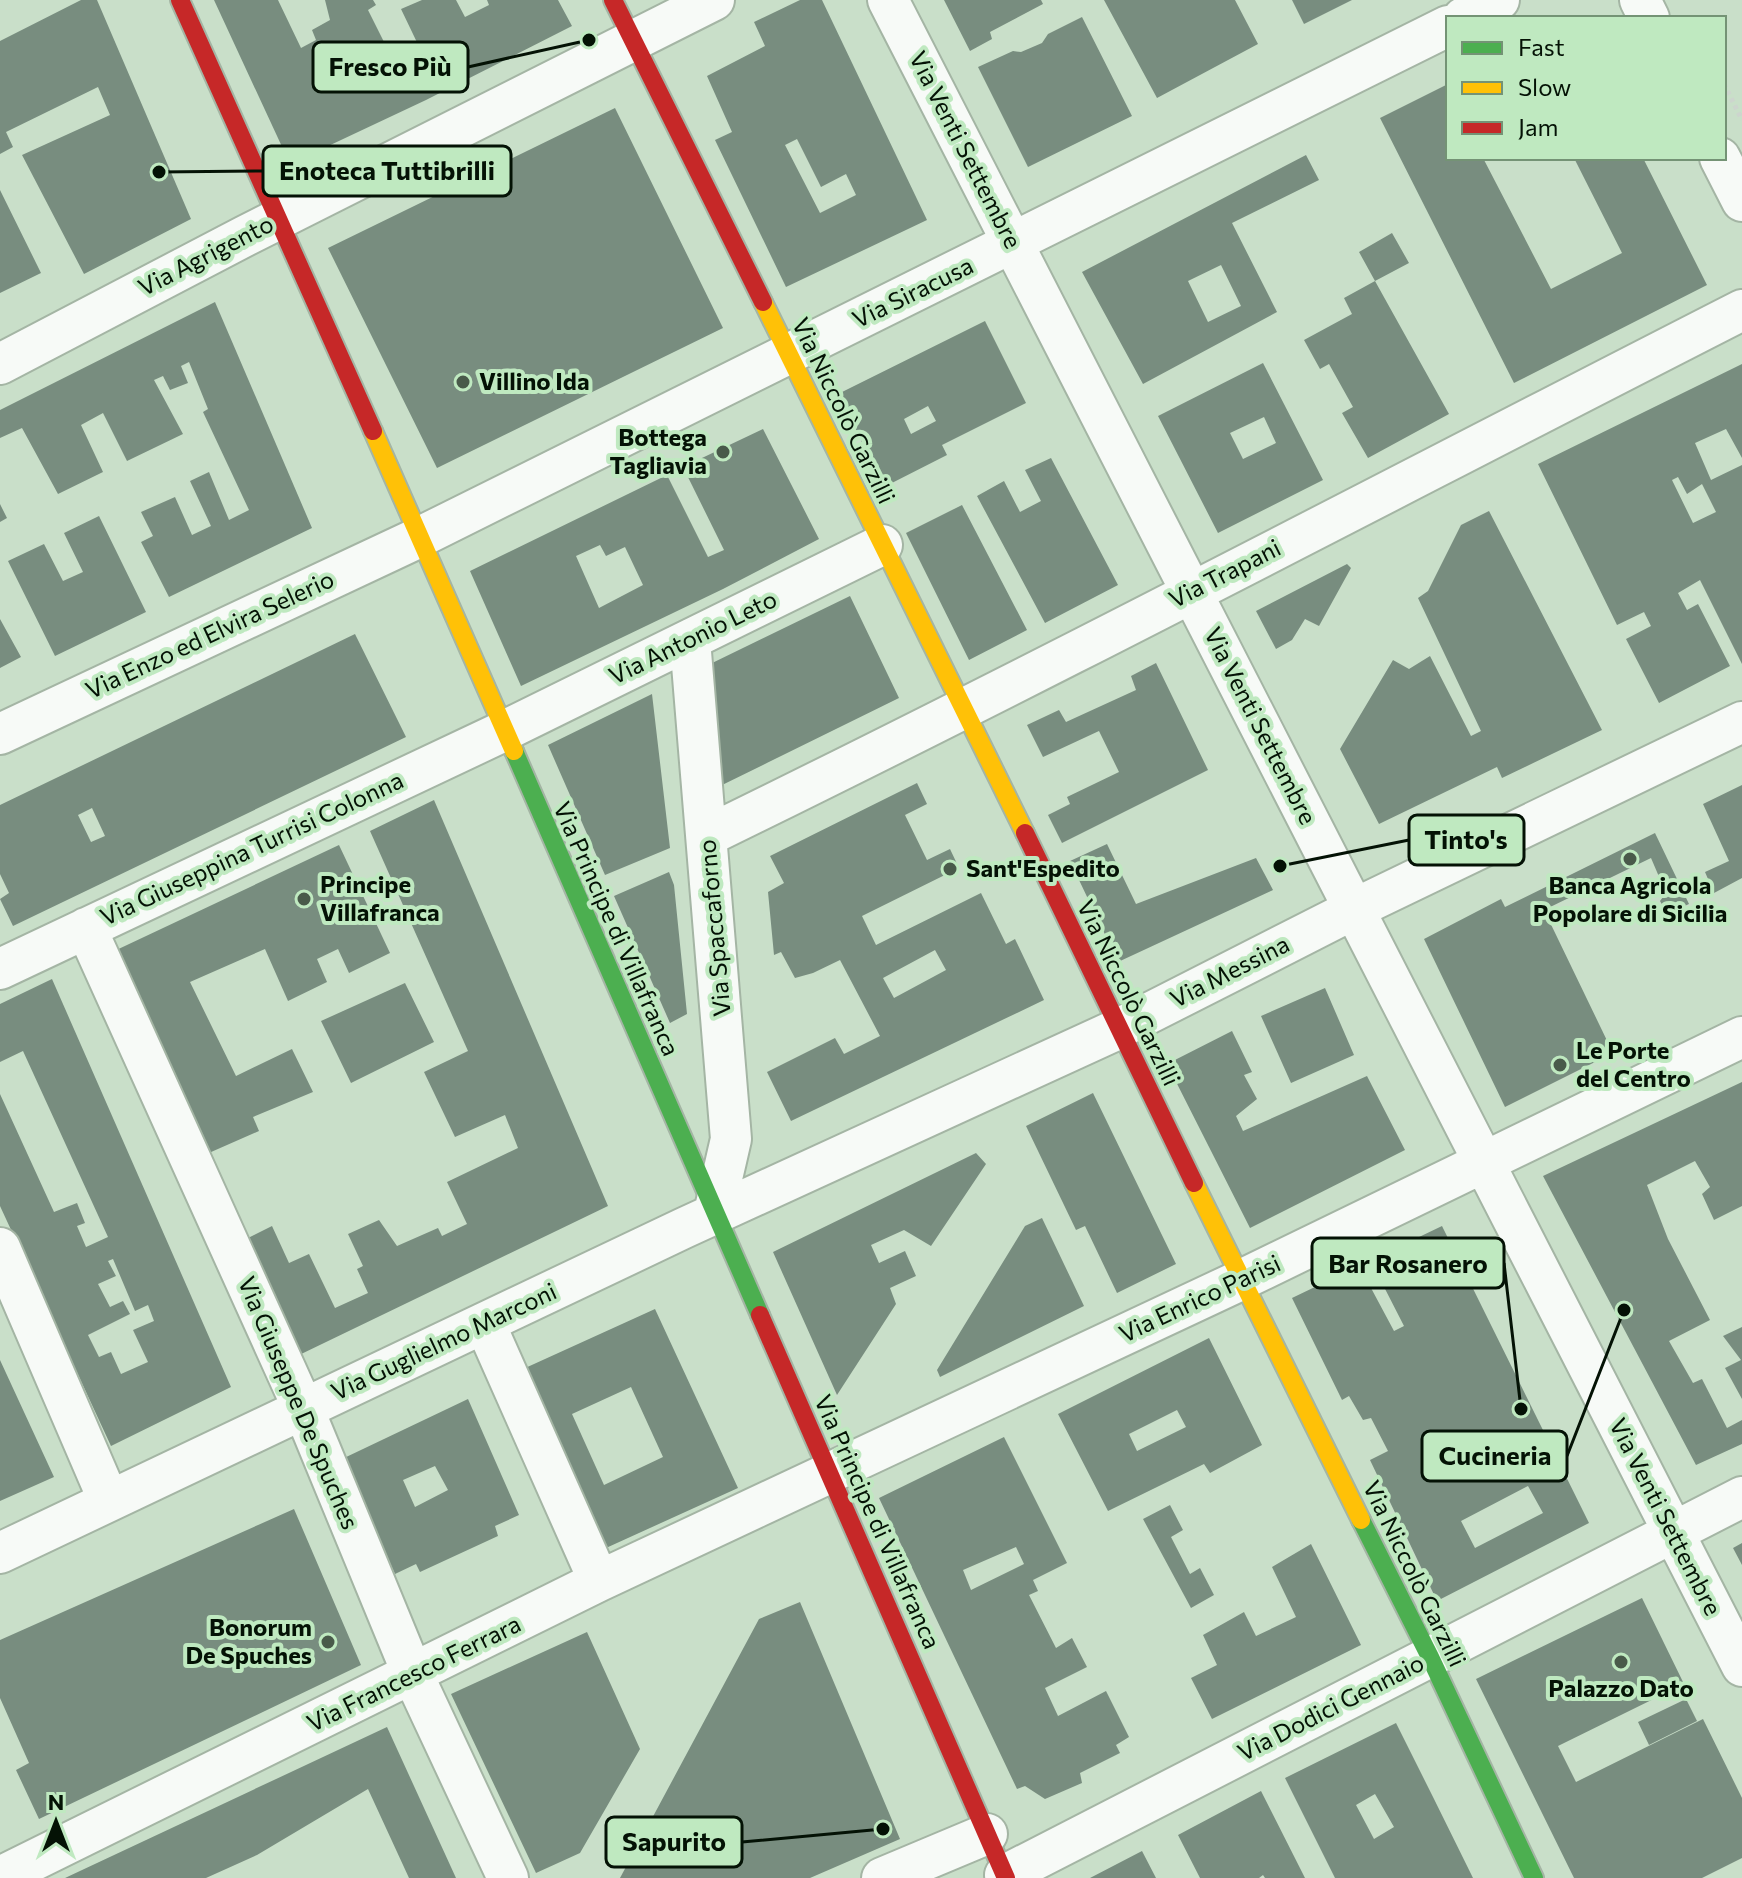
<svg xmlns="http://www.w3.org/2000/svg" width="1742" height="1878" font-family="Commissioner,sans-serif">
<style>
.building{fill:#788d7f;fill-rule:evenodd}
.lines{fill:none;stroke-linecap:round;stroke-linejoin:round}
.street-casing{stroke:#a4b5a4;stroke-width:44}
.fast-casing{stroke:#a4b5a4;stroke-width:22}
.slow-casing{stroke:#a4b5a4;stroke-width:22}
.jam-casing{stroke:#a4b5a4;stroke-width:22}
.path{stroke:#cdd5ce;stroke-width:5;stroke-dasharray:4 4;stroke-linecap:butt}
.street{stroke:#f7faf7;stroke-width:40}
.fast{stroke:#4caf50;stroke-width:18}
.slow{stroke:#ffc107;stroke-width:18}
.jam{stroke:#c62828;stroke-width:18}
.poi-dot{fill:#495a4a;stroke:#bfe9c0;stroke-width:3}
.labels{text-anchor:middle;stroke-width:8;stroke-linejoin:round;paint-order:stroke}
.street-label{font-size:24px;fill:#041205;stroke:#bfe9c0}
.poi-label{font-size:24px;font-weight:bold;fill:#041205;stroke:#bfe9c0;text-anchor:start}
.leader{fill:none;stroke:#041205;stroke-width:3}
.callout-dot{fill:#041205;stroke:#bfe9c0;stroke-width:3}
.callout{fill:#bfe9c0;stroke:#041205;stroke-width:3}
.callout-label{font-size:26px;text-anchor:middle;font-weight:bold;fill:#041205}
</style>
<rect width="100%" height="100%" fill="#c9dfc9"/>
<!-- building -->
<path class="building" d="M81,0H97L191,219L84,274L22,155L110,115L98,87L6,132L13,147L0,154V41Z
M214,0H278L301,48L316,40L312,30L330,20L325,0H373L376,5L368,10L398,70L424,57L401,9L422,0H456L465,17L489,5L487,0H558L572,26L426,100L290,164Z
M800,0H822L927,220L786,287L715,140L732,132L707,76L765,46L754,22ZM797,139L821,187L846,174L856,195L820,213L785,145Z
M944,0H1041L1043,4L990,32L992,39L970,51Z
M1104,0H1235L1258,44L1157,98Z
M1292,0H1352L1304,24Z
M1082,17L1132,116L1028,167L978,67L1013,51L1021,52L1042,43L1048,34Z
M1448,84V158H1483L1551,289L1622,253L1574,158H1643L1707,285L1514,383L1380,118Z
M615,108L723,328L437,468L328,248Z
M1306,155L1319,180L1232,223L1277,312L1143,384L1082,272ZM1221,265L1241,306L1208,322L1188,281Z
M0,190L41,273L0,293Z
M1392,233L1409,263L1375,281L1359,252Z
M1375,281L1449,414L1368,458L1342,413L1353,407L1329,364L1320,369L1304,340L1352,314L1344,298Z
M215,302L312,528L169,597L141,542L153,536L141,512L175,497L192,535L211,526L190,481L209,472L229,520L249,510L203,412L208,409L189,362L181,366L188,383L170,390L163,376L154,380L183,434L127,461L103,413L81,425L103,472L58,494L22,428L0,438V410Z
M985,321L1026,403L942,445L947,455L884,487L838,394ZM928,406L936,421L911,434L904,419Z
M1263,363L1323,480L1218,533L1158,416ZM1264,417L1276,443L1243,459L1230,433Z
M1742,364V458L1726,429L1695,443L1711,480L1742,465V664L1700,580L1678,593L1687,610L1698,604L1730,666L1659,703L1626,639L1651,626L1644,612L1617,625L1538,464ZM1678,477L1687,494L1702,484L1716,512L1693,523L1672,480Z
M763,429L819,539L723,589L521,686L470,571L667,475L708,557L724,550L683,467ZM600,545L606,556L625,547L643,585L599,608L576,556Z
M1051,458L1118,585L1045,623L977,496L1004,481L1020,512L1041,501L1025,470Z
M0,504L7,518L0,522Z
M962,505L1027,630L969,660L906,533Z
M1489,511L1602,730L1502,778L1497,767L1379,824L1340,749L1393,660L1409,669L1430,656L1471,736L1481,731L1418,598L1428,591L1461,525Z
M99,516L146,612L55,656L8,561L44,544L63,581L83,572L64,533Z
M1347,564L1351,568L1319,626L1305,619L1292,640L1276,649L1256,611Z
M850,596L899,698L716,788L706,666Z
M0,619L21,657L0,668Z
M355,634L406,737L13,926L0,899L9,893L0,874V805ZM92,808L105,836L91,842L78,815Z
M1156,663L1208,770L1062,843L1048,815L1070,804L1067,797L1119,772L1099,731L1043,757L1027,725L1059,710L1066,722L1136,690L1131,676Z
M652,694L670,848L605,875L548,745Z
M917,783L927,804L905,815L927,860L950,849L959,868L862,916L876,945L981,893L1006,944L1015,939L1044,1000L791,1121L767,1072L835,1038L844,1054L880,1036L840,960L813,973L795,978L781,952L774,955L768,892L784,883L770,856ZM935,950L946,970L894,998L883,978Z
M1742,785V878L1714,893L1705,872L1729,861L1703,804Z
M434,800L608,1206L295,1357L242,1241L272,1226L289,1263L309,1254L335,1308L368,1293L357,1269L363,1266L348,1234L379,1220L397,1246L438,1228L442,1236L467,1224L447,1182L518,1148L505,1115L455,1137L424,1072L468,1051L370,831Z
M1655,833L1689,904L1667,914L1660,901L1666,893L1651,858L1544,910L1613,1053L1505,1107L1424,939L1501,899L1505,907Z
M1107,844L1136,904L1256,858L1273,890L1118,962L1070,861Z
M339,845L390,953L349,973L338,949L317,959L327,982L288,1001L265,949L190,982L236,1076L292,1049L313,1092L253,1117L259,1131L202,1156L110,953Z
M669,872L674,885L687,1014L670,1023L614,896Z
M52,979L231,1387L111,1446L0,1206V1094L54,1212L77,1203L85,1223L77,1226L86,1247L108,1237L23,1051L0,1062V1004ZM113,1259L135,1311L148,1305L154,1321L133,1330L148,1362L121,1374L111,1352L99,1357L88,1335L130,1314L123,1301L110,1307L98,1284L116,1276L108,1261Z
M405,983L434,1042L351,1083L321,1021Z
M1325,988L1354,1055L1291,1083L1261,1016Z
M1232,1031L1252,1072L1244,1075L1257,1099L1236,1116L1243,1131L1367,1076L1405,1150L1250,1228L1167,1064Z
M1742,1082V1206L1714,1220L1702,1194L1710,1187L1695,1161L1647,1185L1668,1239L1710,1320L1669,1341L1693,1383L1702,1379L1727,1428L1742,1420V1444L1696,1465L1543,1176Z
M1093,1093L1176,1264L1117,1293L1085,1226L1076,1230L1026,1126Z
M976,1153L986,1164L931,1246L904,1230L871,1245L879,1263L905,1251L916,1276L890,1288L896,1304L837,1395L773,1252Z
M1042,1218L1084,1306L940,1377L937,1370L1025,1226Z
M1442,1226L1589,1523L1437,1601L1370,1460L1388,1451L1371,1418L1363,1420L1349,1396L1342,1400L1292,1298ZM1382,1283L1404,1326L1394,1331L1371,1288ZM1528,1486L1543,1513L1475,1548L1461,1521Z
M655,1309L738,1488L606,1548L523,1369ZM631,1387L663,1457L604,1485L572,1414Z
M1742,1327V1399L1725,1368L1741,1360L1723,1336Z
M1209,1338L1262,1445L1210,1473L1204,1464L1108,1511L1058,1414ZM1177,1410L1186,1427L1137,1451L1129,1434Z
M0,1360L54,1477L0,1501Z
M468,1399L519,1515L495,1526L498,1536L420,1572L416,1564L395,1574L342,1459ZM435,1466L448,1490L415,1507L403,1480Z
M1004,1437L1067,1563L1033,1580L1038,1591L1029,1595L1056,1648L1072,1638L1087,1667L1045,1688L1058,1716L1106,1691L1129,1737L1116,1745L1120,1753L1080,1773L1082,1783L1045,1799L1025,1786L1017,1789L879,1498ZM1016,1547L1024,1564L971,1590L963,1570Z
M1170,1505L1183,1530L1171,1537L1190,1574L1200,1568L1214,1595L1191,1608L1143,1519Z
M294,1509L361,1665L39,1819L16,1770L29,1763L0,1698V1640Z
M1742,1543V1565L1733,1548Z
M1311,1544L1361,1645L1212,1719L1191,1678L1217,1665L1203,1635L1244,1612L1256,1636L1296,1617L1272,1567Z
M1642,1598L1684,1684L1558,1746L1576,1782L1703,1719L1742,1798V1858L1702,1878H1574L1476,1679Z
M800,1602L900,1839L810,1878H620L759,1619Z
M587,1632L640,1749L580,1853L536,1873L451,1694Z
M1686,1699L1697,1721L1649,1745L1638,1722Z
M1396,1723L1434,1799L1473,1878H1335L1285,1778ZM1375,1794L1394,1827L1374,1839L1356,1805Z
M387,1727L456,1878H409L368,1789L257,1855L206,1878H65Z
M1261,1791L1305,1878H1265L1263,1875L1259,1878H1200L1178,1835Z
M1142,1851L1156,1878H1090Z"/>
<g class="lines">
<defs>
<path id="street" d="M888,0L1742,1666
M1640,0L1649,18
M1463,18L1499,0
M1720,158L1742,201
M0,364L245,236L714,0
M690,640L731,1139L714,1213
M0,734L420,537L1448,26
M707,836C1055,666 1397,486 1742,310
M86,928L303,1408L413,1675L508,1878
M0,969L504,731L882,545
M0,1248L109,1501
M485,1324L599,1581
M0,1553L684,1228L1118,1029L1354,909L1742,722
M1005,1875L1742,1497
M0,1877L599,1581L1241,1280L1742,1037
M882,1878L987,1834"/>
<path id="fast" d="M514,751L760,1315
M1361,1520L1430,1657L1534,1878"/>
<path id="slow" d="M763,302L1025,833
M373,431L514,751
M1194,1183L1361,1520"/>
<path id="jam" d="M180,0L373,431
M613,0L763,302
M1025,833L1194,1183
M760,1315L1006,1878"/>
</defs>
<!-- street casing -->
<use href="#street" class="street-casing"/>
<!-- fast casing -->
<use href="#fast" class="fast-casing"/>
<!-- slow casing -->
<use href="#slow" class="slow-casing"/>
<!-- jam casing -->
<use href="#jam" class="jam-casing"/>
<!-- path -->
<path class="path" d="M1724,84L1742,120"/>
<!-- street -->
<use href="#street" class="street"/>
<!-- fast -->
<use href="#fast" class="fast"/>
<!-- slow -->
<use href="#slow" class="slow"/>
<!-- jam -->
<use href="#jam" class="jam"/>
</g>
<!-- markers -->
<g class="poi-dot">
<circle cx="463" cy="382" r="8"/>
<circle cx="723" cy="452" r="8"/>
<circle cx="1630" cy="859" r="8"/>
<circle cx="950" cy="869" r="8"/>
<circle cx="304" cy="899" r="8"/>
<circle cx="1560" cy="1065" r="8"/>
<circle cx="328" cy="1642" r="8"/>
<circle cx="1621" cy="1662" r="8"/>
</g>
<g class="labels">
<!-- street labels -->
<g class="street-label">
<text transform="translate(965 150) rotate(63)" y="8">Via Venti Settembre</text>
<text transform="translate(206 256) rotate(-27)" y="8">Via Agrigento</text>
<text transform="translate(913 293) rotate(-26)" y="8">Via Siracusa</text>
<text transform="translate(843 411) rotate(64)" y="8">Via Niccolò Garzilli</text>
<text transform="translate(1225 574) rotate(-27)" y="8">Via Trapani</text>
<text transform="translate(210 635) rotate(-25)" y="8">Via Enzo ed Elvira Selerio</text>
<text transform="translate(693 638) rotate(-26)" y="8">Via Antonio Leto</text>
<text transform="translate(1260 726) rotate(63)" y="8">Via Venti Settembre</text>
<text transform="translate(252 849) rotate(-25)" y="8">Via Giuseppina Turrisi Colonna</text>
<text transform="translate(715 928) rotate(-95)" y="8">Via Spaccaforno</text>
<text transform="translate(616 929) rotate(66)" y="8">Via Principe di Villafranca</text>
<text transform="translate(1230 972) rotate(-27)" y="8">Via Messina</text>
<text transform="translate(1128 993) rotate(64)" y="8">Via Niccolò Garzilli</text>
<text transform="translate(1200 1299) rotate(-25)" y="8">Via Enrico Parisi</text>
<text transform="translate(444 1342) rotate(-25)" y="8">Via Guglielmo Marconi</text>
<text transform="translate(298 1403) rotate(67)" y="8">Via Giuseppe De Spuches</text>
<text transform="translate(1665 1517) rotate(63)" y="8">Via Venti Settembre</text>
<text transform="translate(877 1522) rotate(66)" y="8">Via Principe di Villafranca</text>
<text transform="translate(1414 1574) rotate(64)" y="8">Via Niccolò Garzilli</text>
<text transform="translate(414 1674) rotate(-26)" y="8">Via Francesco Ferrara</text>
<text transform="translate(1331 1708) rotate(-27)" y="8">Via Dodici Gennaio</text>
</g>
<!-- poi labels -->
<g class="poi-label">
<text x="479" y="390">Villino Ida</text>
<text x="707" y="446" text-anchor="end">Bottega<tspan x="707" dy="28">Tagliavia</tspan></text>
<text x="966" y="877">Sant'Espedito</text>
<text x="320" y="893">Principe<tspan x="320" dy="28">Villafranca</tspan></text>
<text x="1630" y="894" text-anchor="middle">Banca Agricola<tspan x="1630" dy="28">Popolare di Sicilia</tspan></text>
<text x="1576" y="1059">Le Porte<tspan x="1576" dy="28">del Centro</tspan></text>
<text x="312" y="1636" text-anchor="end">Bonorum<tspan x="312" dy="28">De Spuches</tspan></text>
<text x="1621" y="1697" text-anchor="middle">Palazzo Dato</text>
</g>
</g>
<!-- callouts -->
<path class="leader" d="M589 40L468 67M159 172L263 171M1280 866L1409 840M1521 1409L1504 1263M1624 1310L1567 1456M883 1829L742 1842"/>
<g class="callout-dot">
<circle cx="589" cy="40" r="8"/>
<circle cx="159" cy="172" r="8"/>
<circle cx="1280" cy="866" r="8"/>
<circle cx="1521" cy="1409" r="8"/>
<circle cx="1624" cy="1310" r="8"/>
<circle cx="883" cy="1829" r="8"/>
</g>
<g class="callout">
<rect x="313" y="42" width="155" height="50" rx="8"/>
<rect x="263" y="146" width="248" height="50" rx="8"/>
<rect x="1409" y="815" width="115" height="50" rx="8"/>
<rect x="1312" y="1238" width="192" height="50" rx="8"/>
<rect x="1422" y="1431" width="145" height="50" rx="8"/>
<rect x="606" y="1817" width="136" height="50" rx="8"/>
</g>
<g class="callout-label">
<text x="390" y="76">Fresco Più</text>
<text x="387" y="180">Enoteca Tuttibrilli</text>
<text x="1466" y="849">Tinto's</text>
<text x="1408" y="1273">Bar Rosanero</text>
<text x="1495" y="1465">Cucineria</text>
<text x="674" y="1851">Sapurito</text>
</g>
<!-- legend -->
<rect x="1446" y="16" width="280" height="144" fill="#bfe9c0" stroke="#749375" stroke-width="2"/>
<rect x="1462" y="42" width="40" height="12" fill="#4caf50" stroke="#749375" stroke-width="2"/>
<text x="1518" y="56" font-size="24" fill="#041205">Fast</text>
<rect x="1462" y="82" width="40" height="12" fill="#ffc107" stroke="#749375" stroke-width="2"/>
<text x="1518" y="96" font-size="24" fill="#041205">Slow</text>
<rect x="1462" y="122" width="40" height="12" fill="#c62828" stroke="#749375" stroke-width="2"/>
<text x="1518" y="136" font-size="24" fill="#041205">Jam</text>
<!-- north arrow -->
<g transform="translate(56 1822)" stroke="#bfe9c0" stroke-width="6" paint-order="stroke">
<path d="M0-6L14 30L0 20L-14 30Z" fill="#041205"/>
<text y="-12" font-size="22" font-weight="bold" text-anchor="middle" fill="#041205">N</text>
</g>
</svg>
